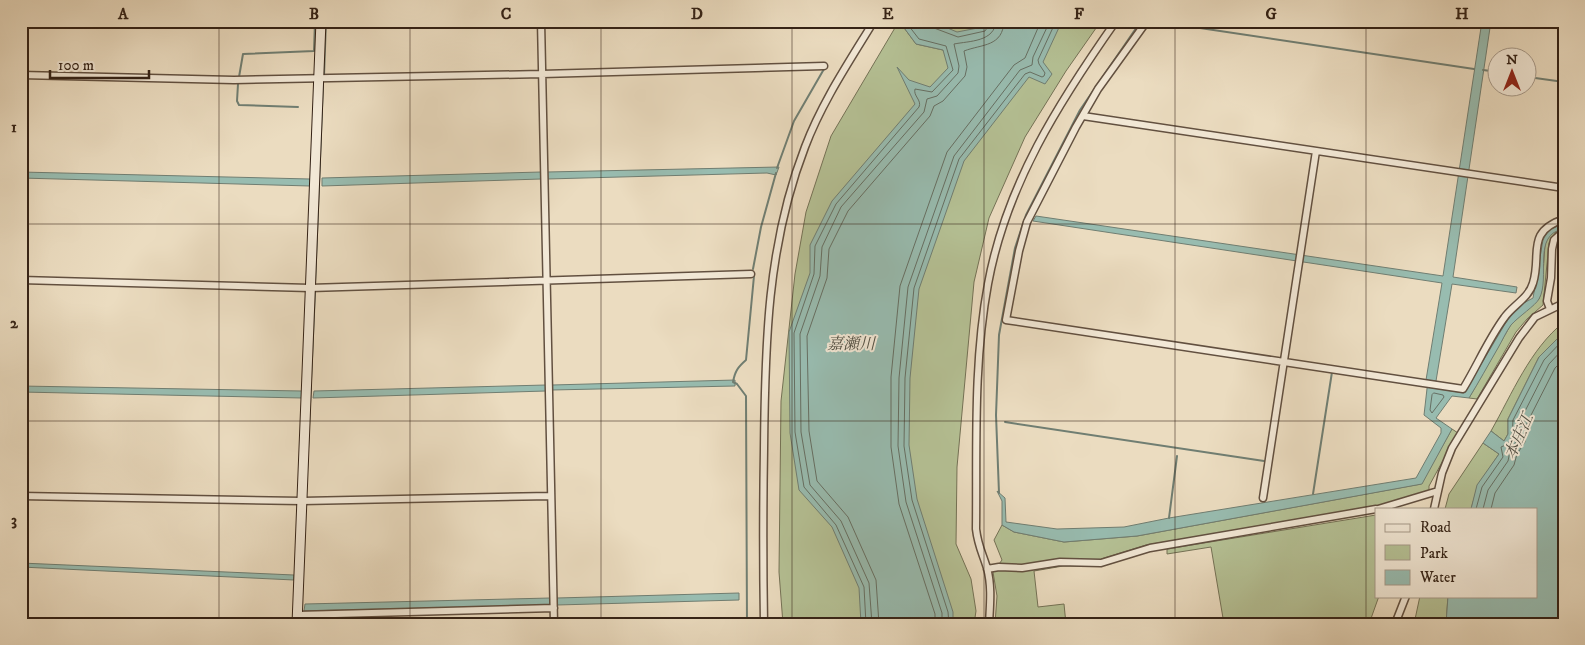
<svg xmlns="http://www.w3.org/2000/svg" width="1585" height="645" font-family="'IM FELL DW Pica','Noto Serif JP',serif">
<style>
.green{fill:#b5c195;stroke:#747256}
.water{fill:#98bcb0;stroke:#707e72}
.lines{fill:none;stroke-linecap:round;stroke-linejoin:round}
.shore{stroke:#666f63;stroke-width:1}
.stream{stroke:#707e72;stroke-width:2}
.street-casing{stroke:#625040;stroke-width:9}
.secondary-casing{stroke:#342216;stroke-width:11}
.street{stroke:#f2e8d6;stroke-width:6}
.secondary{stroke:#f2e8d6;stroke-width:9}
.grid{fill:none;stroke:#342216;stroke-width:1;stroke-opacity:0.55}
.labels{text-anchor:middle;stroke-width:4;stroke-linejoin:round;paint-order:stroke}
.water-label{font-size:16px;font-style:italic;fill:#525044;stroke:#f2e8d6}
.neatline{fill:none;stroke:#342216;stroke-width:2}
.grid-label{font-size:16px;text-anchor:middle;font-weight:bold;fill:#342216}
</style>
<rect width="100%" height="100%" fill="#ebdcc0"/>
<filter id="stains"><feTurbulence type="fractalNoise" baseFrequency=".004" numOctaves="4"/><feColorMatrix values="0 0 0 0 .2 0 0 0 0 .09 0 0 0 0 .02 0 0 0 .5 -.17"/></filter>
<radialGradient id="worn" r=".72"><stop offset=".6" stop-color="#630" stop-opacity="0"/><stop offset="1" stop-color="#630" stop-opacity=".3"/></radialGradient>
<!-- green -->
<path class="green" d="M899,21L916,44L943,50L958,68L924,106L889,624H783L779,572L781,401L795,274L806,212L831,136Z
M919,21H995L961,39Z
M1050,21H1101L1066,71L1025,137L989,218L974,282L957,467L956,544L971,579L976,611L974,624H941L868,272Z
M1557,230L1549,243L1543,305L1527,319L1516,332L1477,399L1469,398L1510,326L1521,314L1539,299L1542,289L1545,245L1548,236Z
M1564,322V332L1539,357L1508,419V434L1504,441L1491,431C1512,394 1530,349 1564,322Z
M1452,429L1458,433L1429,486V492L1376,507L1146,545L1101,559L1097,566H1063L1034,571L1038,607L1064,604L1066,624H995L997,596L993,572L1002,560L994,540L1002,525L1014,532L1064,542L1137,536L1421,484Z
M1483,443L1499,454L1478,485L1471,509H1445L1449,494Z
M1376,515V596H1379L1369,624H1224L1211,547L1167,554V549Z
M1420,596H1448L1446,624H1414Z"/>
<!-- water -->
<path class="water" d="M899,21H931L957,32L983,27L986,21H1062L1043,62L1052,74L1045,84L1029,77L964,161L919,289L910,378L909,445L917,499L953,612V624H861L859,588L832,527L799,490L790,433L789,332L810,273V245L832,201L915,104L897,67L909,80L930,87L948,68L943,50L916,44Z
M1482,21H1491L1453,277L1517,287L1516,293L1452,284L1436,381H1434L1433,388L1464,393L1505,324L1518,306L1533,298L1543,240C1548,230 1553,226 1564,225V229C1531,234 1551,278 1539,299C1536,305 1518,317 1511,325C1506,332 1502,341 1498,348C1488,365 1479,382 1469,398L1452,396L1436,418L1452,429L1422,484L1137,536L1064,542L1014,532L1002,525V501L997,491L1005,498L1006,522L1057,529L1124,527L1169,518L1416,478L1441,433V428L1424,415L1428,380H1426L1442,283L1033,221L1036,216L1443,276Z
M779,167L776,175L767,173L547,179V172Z
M21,172L310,179V186L21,178Z
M541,172V179L322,186V178Z
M1564,332V607L1554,624H1446L1448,596H1536V509H1471L1477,485L1499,454L1483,443L1491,431L1504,441L1508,434V419L1539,357Z
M735,380V386L552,390V385Z
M546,385V391L313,398L314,391Z
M21,386L302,391V398L21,392Z
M21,563L294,575V580L21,567Z
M739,593V600L557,605V598Z
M550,598V605L304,611L305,604Z"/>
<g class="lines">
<!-- shore -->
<path class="shore" d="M931,21L934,28L958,37L985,31L989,25L990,21
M1434,393L1443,395L1444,397L1432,413L1430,410L1432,395Z
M1476,509L1482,487L1503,457L1501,447L1508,444L1512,437L1513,420L1544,360L1564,339
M1483,509L1488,490L1508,461L1510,451L1518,439L1520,421L1549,364L1564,348
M1491,509L1495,493L1514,465L1517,454L1525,442L1527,423L1555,368L1564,359
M866,624L864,587L836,525L804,487L795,432L794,333L814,274L815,246L836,204L919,107C922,100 913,96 915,89L932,92L953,70L946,46L919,39L905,21
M872,624L869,583L841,521L810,485L801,432L800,334L820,276L822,247L841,207L924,112L927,99L937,96L958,73L959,66L954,44C969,41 995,42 996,21
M879,624L876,580L848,517L817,481L809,431L807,336L827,278L829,249L848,211L930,116L934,106L943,101L965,76L967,67L964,51C982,44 1003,47 1004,21
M935,624V614L899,504L891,447V377L900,286L947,152L1014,65L1025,58L1041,21
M942,624V613L906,502L898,446L899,378L908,287L954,156L1020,70L1032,65L1033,57L1050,21
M949,624L948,612L912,500L904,446L905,378L914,288L959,159L1025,74L1030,72L1042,77L1044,76L1045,73L1039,64L1038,60L1056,21"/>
<!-- stream -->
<path class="stream" d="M1153,21L1474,69
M1483,70L1498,72
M324,76L326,21
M239,77L243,54L314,51L315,21
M1528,77L1564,82
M238,84L237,101L239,105L298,107
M777,168L794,121L824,69
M753,269L761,227L776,173
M315,285L323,83
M1005,422L1264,461
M307,471L315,291
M999,493L996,415L999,335L1015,248L1026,215L1080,110L1141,21
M1313,494L1332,372
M1169,518L1177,456
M747,624L746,396L737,384L733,382C735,371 738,367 746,360L754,276"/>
<defs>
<path id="street" d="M541,21L554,624
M1147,21L1098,89L1076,127L1027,222L1019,251L1006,320L1463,389C1477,366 1488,340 1504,318C1512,306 1529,298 1533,283C1542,254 1525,232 1564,219
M21,75L234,80L542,74L824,66
M1083,116L1564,188
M21,280L310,288L751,274
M1550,309L1547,301L1551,278L1552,249L1554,240L1564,231
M21,496L302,501L551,496
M1263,498L1316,151
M1378,509L1438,491
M1434,509L1442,473L1452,448L1519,338L1535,317L1564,303
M987,569L999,567L1022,568L1060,562L1101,563L1150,548L1376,509
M298,615L554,608
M764,624C763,566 763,508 764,449C765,345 767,245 805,147C822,102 849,62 874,21
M989,624C990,605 992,586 987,568C982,552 978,546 976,529C977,448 973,364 988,284C1006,185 1059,102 1116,21
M1395,624L1406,596"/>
<path id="secondary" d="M297,624L321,21"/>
</defs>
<!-- street casing -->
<use href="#street" class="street-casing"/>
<!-- secondary casing -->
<use href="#secondary" class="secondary-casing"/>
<!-- street -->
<use href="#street" class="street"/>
<!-- secondary -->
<use href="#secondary" class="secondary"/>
</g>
<!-- grid -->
<path class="grid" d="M219,21V624M410,21V624M601,21V624M792,21V624M984,21V624M1175,21V624M1366,21V624M21,224H1564M21,421H1564"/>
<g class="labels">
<!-- water labels -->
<g class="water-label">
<text x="851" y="349">嘉瀬川</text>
<text transform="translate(1518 436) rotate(-66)" y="6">本庄江</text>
</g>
</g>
<!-- margin -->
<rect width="1585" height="645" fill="none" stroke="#ebdcc0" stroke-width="55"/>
<!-- legend -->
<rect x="1375" y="508" width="162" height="90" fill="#f2e8d6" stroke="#a69989"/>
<rect x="1385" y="524" width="25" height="8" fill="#f2e8d6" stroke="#a69989"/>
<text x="1420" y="532" font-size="15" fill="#342216">Road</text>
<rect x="1385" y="545" width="25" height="15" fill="#b5c195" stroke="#a69989"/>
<text x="1420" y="558" font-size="15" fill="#342216">Park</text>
<rect x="1385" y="570" width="25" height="15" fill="#98bcb0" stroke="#a69989"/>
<text x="1420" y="582" font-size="15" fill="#342216">Water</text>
<!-- north arrow -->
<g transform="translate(1512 72)"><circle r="24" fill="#f2e8d6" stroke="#a69989"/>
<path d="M0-4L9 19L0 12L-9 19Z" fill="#8f2418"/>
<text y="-8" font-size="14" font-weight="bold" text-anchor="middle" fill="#342216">N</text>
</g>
<!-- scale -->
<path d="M50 70v8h99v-8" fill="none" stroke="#342216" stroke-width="2.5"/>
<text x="58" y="70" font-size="15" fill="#342216" stroke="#f2e8d6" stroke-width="4" paint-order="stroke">100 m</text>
<rect x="28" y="28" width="1530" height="590" class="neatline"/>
<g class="grid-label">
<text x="123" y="19">A</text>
<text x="314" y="19">B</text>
<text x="506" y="19">C</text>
<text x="697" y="19">D</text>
<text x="888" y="19">E</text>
<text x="1079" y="19">F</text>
<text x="1271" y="19">G</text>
<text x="1462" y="19">H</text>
<text x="14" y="132">1</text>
<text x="14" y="328">2</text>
<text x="14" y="525">3</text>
</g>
<rect width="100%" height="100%" filter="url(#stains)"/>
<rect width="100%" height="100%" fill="url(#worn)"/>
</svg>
